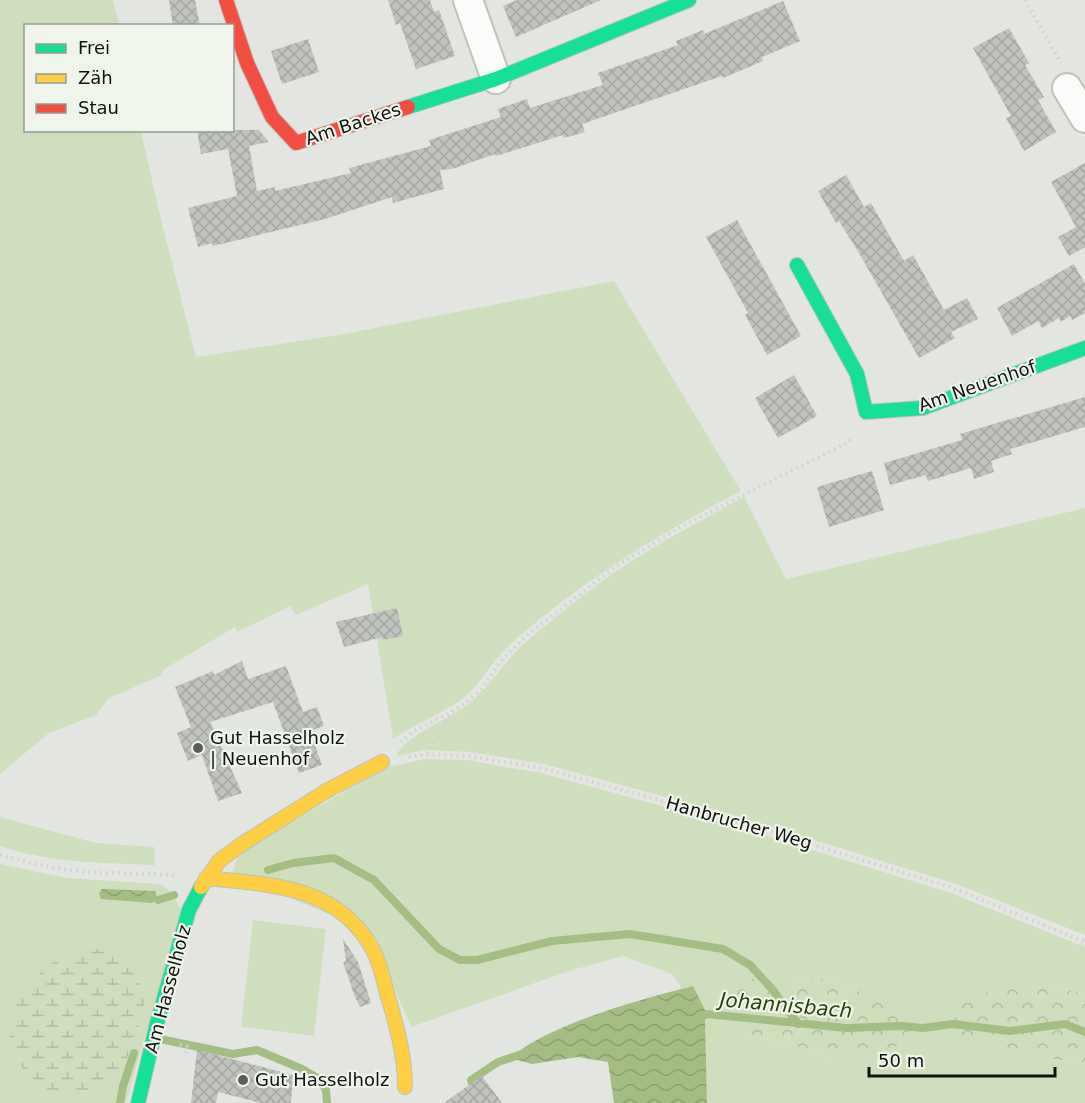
<svg xmlns="http://www.w3.org/2000/svg" width="1085" height="1103" font-family="'DejaVu Sans',sans-serif">
<style>
.grass{fill:#cfdfbd;fill-rule:evenodd}
.forest{fill:url(#forest-crowns)}
.wetland{fill:url(#wetland-marsh)}
.water{fill:url(#water-waves)}
.lines{fill:none;stroke-linecap:round;stroke-linejoin:round}
.stream{stroke:#a3bd82;stroke-width:8}
.building{fill:url(#building-cross-hatch)}
.street-casing{stroke:#bfc1bd;stroke-width:32}
.fast-casing{stroke:#bfc1bd;stroke-width:16}
.slow-casing{stroke:#bfc1bd;stroke-width:16}
.jam-casing{stroke:#bfc1bd;stroke-width:16}
.path{stroke:#cfd1cf;stroke-width:4;stroke-dasharray:1.5 4.5;stroke-linecap:butt}
.street{stroke:#fbfbfa;stroke-width:28}
.fast{stroke:#16e098;stroke-width:14}
.slow{stroke:#ffcf43;stroke-width:14}
.jam{stroke:#f24e42;stroke-width:14}
.poi-dot{fill:#5a5d58;stroke:#f0f5eb;stroke-width:2}
.labels{text-anchor:middle;stroke-width:4.5;stroke-linejoin:round;paint-order:stroke}
.street-label{font-size:18px;fill:#11130f;stroke:#f0f5eb}
.poi-label{font-size:18px;fill:#11130f;stroke:#f0f5eb;text-anchor:start}
.water-label{font-size:20px;font-style:italic;fill:#2a4002;stroke:#f0f5eb}
</style>
<defs>
<pattern id="forest-crowns" width="20" height="18" patternUnits="userSpaceOnUse" patternTransform="scale(1.5)"><rect width="20" height="18" fill="#cfdfbd"/><path d="M2 6a3 3 0 1 1 6 0M12 15a3 3 0 1 1 6 0" fill="none" stroke="#b1bea1"/></pattern>
<pattern id="wetland-marsh" width="20" height="14" patternUnits="userSpaceOnUse" patternTransform="scale(1.5)"><rect width="20" height="14" fill="#cfdfbd"/><path d="M1 5h8M5 5V1M11 12h8M15 12V8" fill="none" stroke="#b1bea1"/></pattern>
<pattern id="water-waves" width="16" height="10" patternUnits="userSpaceOnUse" patternTransform="scale(1.5)"><rect width="16" height="10" fill="#a3bd82"/><path d="M0 5q4-4 8 0t8 0" fill="none" stroke="#8ba26f"/></pattern>
<pattern id="building-cross-hatch" width="8" height="8" patternUnits="userSpaceOnUse" patternTransform="scale(1.5)"><rect width="8" height="8" fill="#c0c2be"/><path d="M0 0l8 8M0 8l8-8" fill="none" stroke="#a4a6a2"/></pattern>
</defs>
<rect width="100%" height="100%" fill="#e3e6e0"/>
<!-- grass -->
<path class="grass" d="M0,0H113L119,25L26,26V130L141,131L161,220L196,357L344,334L614,281L741,491C664,531 590,576 523,633C513,642 502,652 494,662C483,676 475,690 461,700C441,714 415,724 393,739L368,584L296,615L290,606L237,632L235,627L163,670L162,675L109,698L96,715L49,733L0,774Z
M744,497L786,579L1085,508V935L956,884L739,817L544,764L469,752L425,750L396,756C404,736 449,719 466,706C490,687 505,660 528,640C557,616 587,591 618,570C658,543 702,520 744,497Z
M425,759L467,760L541,773L739,827L951,893L1085,947V995L1052,984V1059L1085,1063V1103H707L705,1017L707,1014L693,986L682,989L672,974L623,956L569,971L411,1027L370,932L232,873L239,854L384,768ZM827,979L867,994L833,1059L784,1042L747,1036L791,981Z
M0,817L96,843L154,847L155,865C103,863 49,863 0,846Z
M0,864L67,878L161,884L172,893L181,910L126,1103H0Z
M253,920L326,929L314,1036L241,1027Z"/>
<!-- forest -->
<path class="forest" d="M752,979L791,981L827,979L867,994L900,1010L910,1032L903,1045L833,1059L784,1042L747,1036L725,1017L724,993L737,982Z
M1052,984L1085,995V1063L1052,1059L964,1039C955,1030 952,1012 959,1000L1004,988Z"/>
<!-- wetland -->
<path class="wetland" d="M85,947L116,952L137,973L145,1000L136,1034L119,1080L83,1096L44,1089L13,1059L10,1036L16,998L47,966Z"/>
<!-- water -->
<path class="water" d="M102,889L155,891L158,900L151,903L101,899L99,893Z
M693,986L707,1014L705,1017L707,1103H614L608,1062L578,1057L532,1064L510,1058C549,1024 642,999 693,986Z"/>
<g class="lines">
<!-- stream -->
<path class="stream" d="M268,870L293,863L334,858L374,880L439,949L460,960H477L552,941L630,934L723,949L750,965L772,989L798,1024
M158,900L174,895
M698,1018L707,1014L846,1028L902,1026L923,1028L953,1024L1010,1031L1065,1024L1085,1032
M160,1039L233,1054L257,1050L302,1069L319,1079L326,1090L327,1103
M477,1090L472,1083L471,1080L498,1062L519,1055
M120,1103L123,1086L134,1053"/>
</g>
<!-- building -->
<path class="building" d="M169,0H195L200,26H173Z
M388,0H430L434,12L439,10L455,56L416,69L400,23L396,25Z
M517,0H601L516,37L503,6Z
M783,1L800,41L762,57L763,61L723,78L722,76L582,124L585,132L564,138L563,135L496,156L495,154L452,169L440,170L444,189L393,203L392,197L325,219L213,246L212,243L198,247L188,208L237,196L228,149L201,154L197,130H259L269,142L249,146L257,191L275,187V191L351,173L349,168L431,146L429,140L501,117L498,109L527,99L530,108L603,85L598,73L678,45L676,41L703,30L704,34Z
M1009,28L1029,63L1025,65L1044,97L1038,100L1056,132L1024,151L1006,118L1011,116L973,48Z
M308,39L319,72L282,84L271,51Z
M1085,163V247L1069,256L1058,237L1076,227L1051,182Z
M846,175L864,207L871,203L904,261L913,255L944,310L967,298L978,319L951,332L955,338L919,358L859,253L839,221L836,223L818,191Z
M737,220L801,336L767,355L745,315L748,313L706,237Z
M1074,264L1085,284V313L1072,320L1070,316L1061,322L1059,318L1042,328L1038,321L1012,336L997,308Z
M794,375L817,416L778,438L755,398Z
M1085,397V427L1010,449L1012,454L991,461L994,472L974,479L971,468L928,481L926,475L890,485L884,463L962,440L960,434Z
M872,471L884,510L829,527L817,487Z
M397,608L403,636L383,640V637L344,647L336,622Z
M242,661L248,679L286,666L303,712L317,707L324,726L310,731L322,765L299,773L273,702L210,722L242,793L218,801L202,755L188,761L177,733L191,727L175,687L213,671L214,675Z
M343,939L358,962L371,1003L360,1007L355,997L343,962L346,961Z
M197,1050L293,1075L291,1103H261L218,1092L216,1103H191Z
M482,1076L502,1103H444L472,1083Z"/>
<g class="lines">
<defs>
<path id="street" d="M468,0L496,79
M1067,88L1085,118"/>
<path id="fast" d="M408,107L496,79L689,0
M797,265L857,374L866,412L923,408L1085,348
M138,1103L157,1023L189,910L201,887"/>
<path id="slow" d="M206,878C271,885 338,885 373,950C380,963 383,979 387,993C396,1024 405,1054 405,1087
M201,887L219,861L242,844L328,790L382,762"/>
<path id="jam" d="M226,0L247,63L272,117L296,143L408,107"/>
</defs>
<!-- street casing -->
<use href="#street" class="street-casing"/>
<!-- fast casing -->
<use href="#fast" class="fast-casing"/>
<!-- slow casing -->
<use href="#slow" class="slow-casing"/>
<!-- jam casing -->
<use href="#jam" class="jam-casing"/>
<!-- path -->
<path class="path" d="M1025,0L1061,63
M401,742L414,731L454,711L465,703L482,689L499,663L525,637L615,567L684,525L849,442L852,437
M427,753L453,711
M409,757L426,754L468,756L542,768L739,822L953,888L1085,942
M0,855L50,867L83,872L174,875
M180,1045L187,1047L186,1055"/>
<!-- street -->
<use href="#street" class="street"/>
<!-- fast -->
<use href="#fast" class="fast"/>
<!-- slow -->
<use href="#slow" class="slow"/>
<!-- jam -->
<use href="#jam" class="jam"/>
</g>
<!-- markers -->
<g class="poi-dot">
<circle cx="198" cy="748" r="6"/>
<circle cx="243" cy="1080" r="6"/>
</g>
<g class="labels">
<!-- street labels -->
<g class="street-label">
<text transform="translate(353 124) rotate(-18)" y="6">Am Backes</text>
<text transform="translate(977 386) rotate(-19)" y="6">Am Neuenhof</text>
<text transform="translate(739 823) rotate(16)" y="6">Hanbrucher Weg</text>
<text transform="translate(168 989) rotate(-75)" y="6">Am Hasselholz</text>
</g>
<!-- poi labels -->
<g class="poi-label">
<text x="210" y="744">Gut Hasselholz<tspan x="210" dy="21">| Neuenhof</tspan></text>
<text x="255" y="1086">Gut Hasselholz</text>
</g>
<!-- water labels -->
<g class="water-label">
<text transform="translate(786 1005) rotate(5)" y="7">Johannisbach</text>
</g>
</g>
<!-- legend -->
<rect x="24" y="24" width="210" height="108" fill="#f0f5eb" stroke="#979b93" stroke-width="1.5"/>
<rect x="36" y="44" width="30" height="9" fill="#16e098" stroke="#979b93" stroke-width="1.5"/>
<text x="78" y="54" font-size="18" fill="#11130f">Frei</text>
<rect x="36" y="74" width="30" height="9" fill="#ffcf43" stroke="#979b93" stroke-width="1.5"/>
<text x="78" y="84" font-size="18" fill="#11130f">Zäh</text>
<rect x="36" y="104" width="30" height="9" fill="#f24e42" stroke="#979b93" stroke-width="1.5"/>
<text x="78" y="114" font-size="18" fill="#11130f">Stau</text>
<!-- scale -->
<path d="M869 1067v9h186v-9" fill="none" stroke="#11130f" stroke-width="3"/>
<text x="878" y="1067" font-size="18" fill="#11130f" stroke="#f0f5eb" stroke-width="4.5" paint-order="stroke">50 m</text>
</svg>
